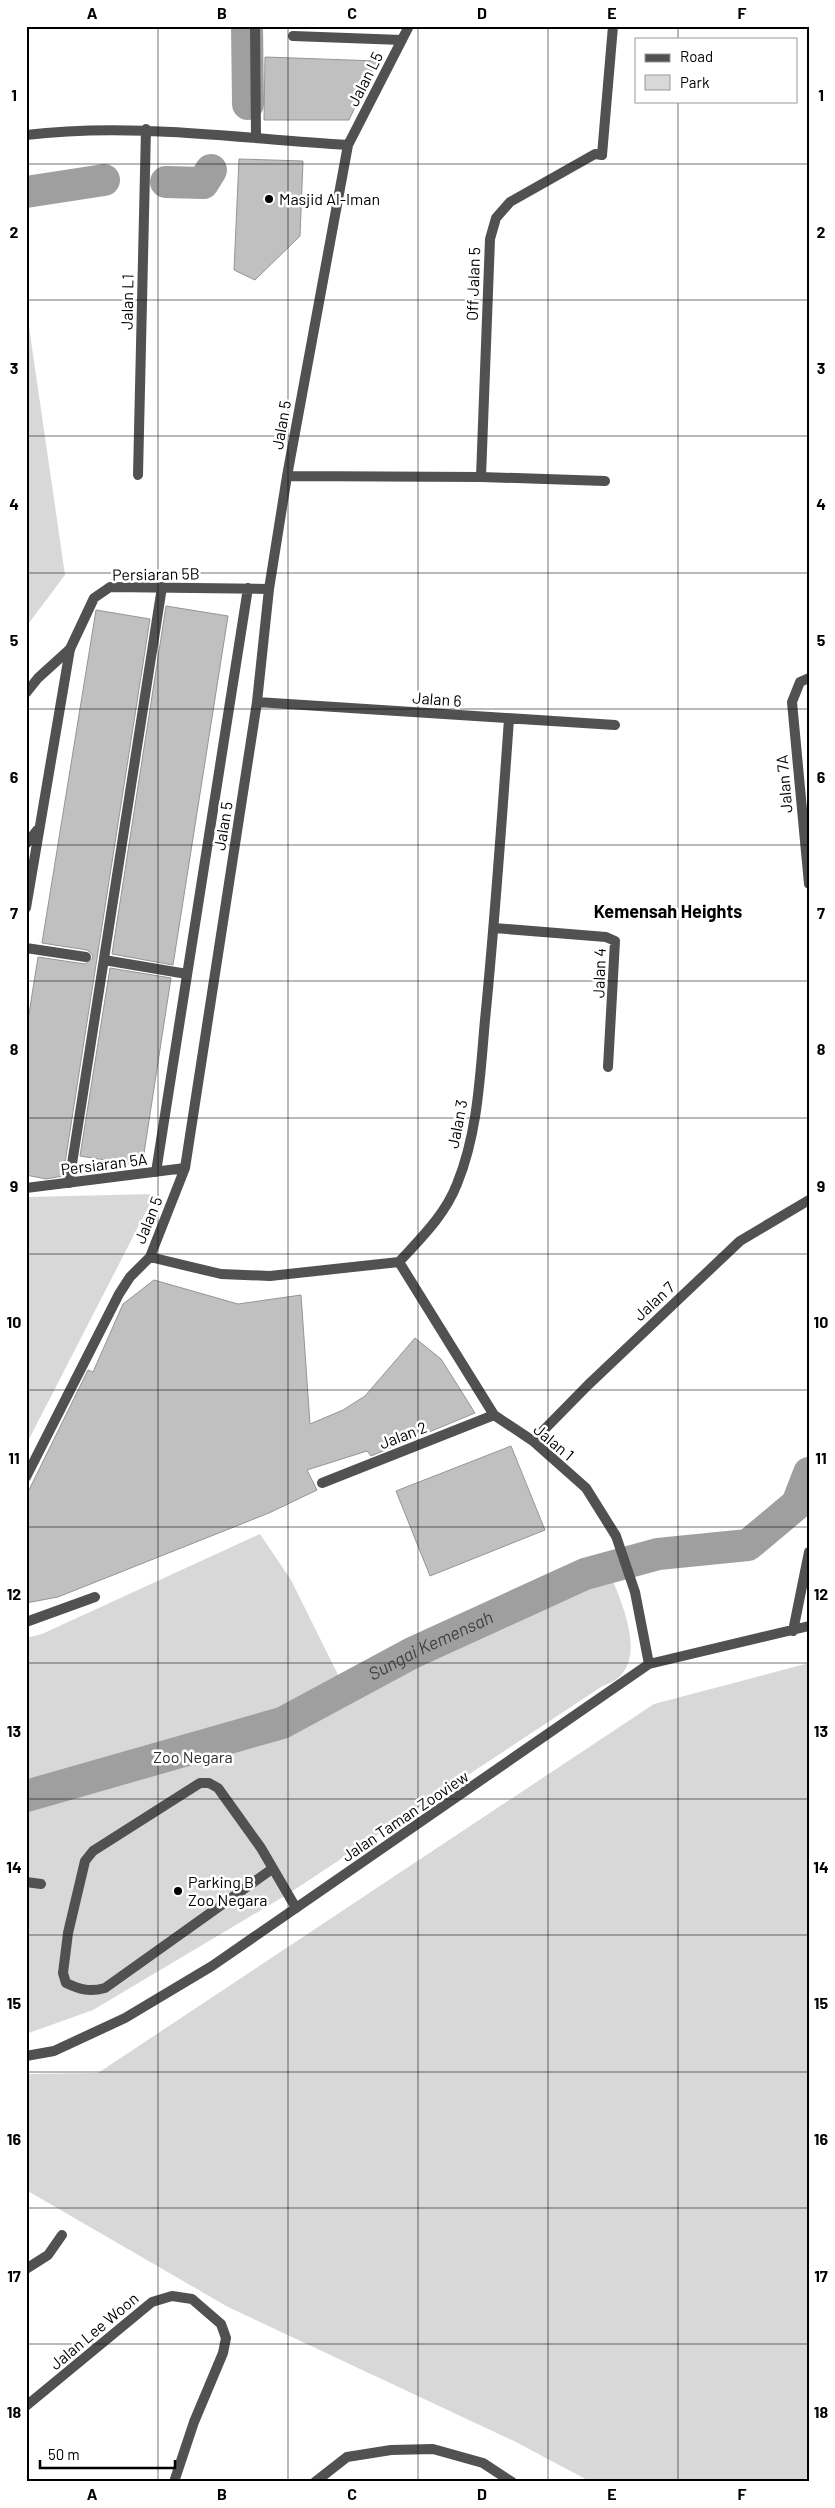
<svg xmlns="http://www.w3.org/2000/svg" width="835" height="2508" font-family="Barlow,sans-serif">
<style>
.green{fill:#d8d8d8}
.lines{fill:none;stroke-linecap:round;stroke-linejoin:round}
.river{stroke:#9f9f9f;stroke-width:32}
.building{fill:#c0c0c0;stroke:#959595}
.lane{stroke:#515151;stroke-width:10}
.street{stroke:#515151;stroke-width:10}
.grid{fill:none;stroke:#000;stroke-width:1;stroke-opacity:0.55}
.poi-dot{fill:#000;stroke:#fff;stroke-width:2}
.labels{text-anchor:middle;stroke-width:5;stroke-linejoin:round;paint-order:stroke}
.street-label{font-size:16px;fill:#000;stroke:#fff}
.poi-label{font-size:16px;fill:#000;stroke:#fff;text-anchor:start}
.park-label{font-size:16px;fill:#2f2f2f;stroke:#fff}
.neighbourhood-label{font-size:18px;font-weight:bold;fill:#000;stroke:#fff}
.water-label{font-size:18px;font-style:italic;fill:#404040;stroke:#fff}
.neatline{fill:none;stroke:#000;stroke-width:2}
.grid-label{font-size:16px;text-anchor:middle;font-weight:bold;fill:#000}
</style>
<rect width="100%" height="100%" fill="#fff"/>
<!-- green -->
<path class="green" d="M26,306L65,575L26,627Z
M155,1194L26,1445V1197Z
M260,1534L291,1580L349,1697L514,1602L605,1562C617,1592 648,1652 618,1678C614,1682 606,1684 601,1687L288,1894L93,2010L26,2034V1638L42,1634Z
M809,1663V2482H591L514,2441L228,2307L26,2190V2074L98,2073L654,1704Z"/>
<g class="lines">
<!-- river -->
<g class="river">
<path d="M247,26L248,104"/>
<path d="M166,182L203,183L211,170"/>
<path d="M26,192L104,180"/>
<path id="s1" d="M26,1796L282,1723L412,1653L585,1574L658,1554L748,1545L797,1504L809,1473"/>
</g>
</g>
<!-- building -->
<path class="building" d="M265,57L377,61L349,120H264Z
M239,159L303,161L300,236L255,280L234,270Z
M166,606L228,616L173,965L112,954Z
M96,610L150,619L63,1176L46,1179L26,1175V1033L38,957L85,964L93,958L92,954L87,950L42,943Z
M110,968L171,978L142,1166L80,1156Z
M154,1280L238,1304L301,1295L310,1424L343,1410L365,1396L415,1338L441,1359L475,1413L371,1456L367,1451L307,1470L317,1490L269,1513L58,1597L26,1603V1496L88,1370L93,1372L123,1304Z
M511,1446L545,1530L430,1576L396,1491Z"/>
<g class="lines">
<!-- lane -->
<path class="lane" d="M602,155L613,26
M26,693L38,678L70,649
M26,948L86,957
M104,960L187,974
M69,1183L162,587
M272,1869L105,1988C90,1992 81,1990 66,1983L63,1973L68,1933L85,1861L93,1851L200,1783H209L218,1788L261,1848L296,1908
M26,1882L41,1884"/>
<!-- street -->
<path class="street" d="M255,26L256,138
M293,36L402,40
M26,135C134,122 241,139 348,145
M138,475L146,129
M287,476L481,477L605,481
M481,477L490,239L496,218L510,202L595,154L602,155
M809,678L800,682L792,702L809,884
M257,702L615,725
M26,844L38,829
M26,908L70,649L94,598L110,587L269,589
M494,928L606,937L615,941L608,1067
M156,1172L248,588
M26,1188L185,1168
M150,1257L221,1274L270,1276L399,1262C421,1238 445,1215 457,1184C478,1133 480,1075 485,1020C495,920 502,819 509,719
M399,1262L494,1415L533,1441L586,1488L616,1536L635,1592L649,1664
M533,1441L588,1385L740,1241L809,1200
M26,1477L119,1294L130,1277L150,1257L185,1168L257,702L269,589L287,476L348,145L409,26
M322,1483L494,1415
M26,1622L95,1597
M793,1631L809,1552
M26,2056L54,2051L125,2018L212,1966L649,1664L809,1626
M26,2269L48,2255L62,2235
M26,2406L152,2302L172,2296L192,2299L221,2324L226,2338L223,2353L194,2422L174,2482
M315,2482L347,2457L391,2450L433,2449L483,2463L512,2482"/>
</g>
<!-- grid -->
<path class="grid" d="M158,26V2482M288,26V2482M418,26V2482M548,26V2482M678,26V39M678,101V2482M26,164H809M26,300H809M26,436H809M26,573H809M26,709H809M26,845H809M26,981H809M26,1118H809M26,1254H809M26,1390H809M26,1527H809M26,1663H809M26,1799H809M26,1935H809M26,2072H809M26,2208H809M26,2344H809"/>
<!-- markers -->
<g class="poi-dot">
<circle cx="269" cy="199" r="5"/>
<circle cx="178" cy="1891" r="5"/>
</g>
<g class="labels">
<!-- street labels -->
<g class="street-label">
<text transform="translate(365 79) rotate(-63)" y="6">Jalan L5</text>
<text transform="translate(473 284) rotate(-88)" y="6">Off Jalan 5</text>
<text transform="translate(127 302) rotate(-89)" y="6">Jalan L1</text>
<text transform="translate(281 425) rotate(-80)" y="6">Jalan 5</text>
<text transform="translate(156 574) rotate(-1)" y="6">Persiaran 5B</text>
<text transform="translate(437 699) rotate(4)" y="6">Jalan 6</text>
<text transform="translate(784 784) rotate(-95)" y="6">Jalan 7A</text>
<text transform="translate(223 826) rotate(-81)" y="6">Jalan 5</text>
<text transform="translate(599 973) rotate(-88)" y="6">Jalan 4</text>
<text transform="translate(457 1124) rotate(-79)" y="6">Jalan 3</text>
<text transform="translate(104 1164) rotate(-7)" y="6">Persiaran 5A</text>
<text transform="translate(148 1220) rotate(-68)" y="6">Jalan 5</text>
<text transform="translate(654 1301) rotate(-43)" y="6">Jalan 7</text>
<text transform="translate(403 1435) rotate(-21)" y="6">Jalan 2</text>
<text transform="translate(554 1442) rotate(40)" y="6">Jalan 1</text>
<text transform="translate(405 1816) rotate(-34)" y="6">Jalan Taman Zooview</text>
<text transform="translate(94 2331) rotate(-40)" y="6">Jalan Lee Woon</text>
</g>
<!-- poi labels -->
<g class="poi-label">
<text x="279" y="205">Masjid Al-Iman</text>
<text x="188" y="1888">Parking B<tspan x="188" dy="18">Zoo Negara</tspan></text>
</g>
<!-- park labels -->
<g class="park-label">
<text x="193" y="1763">Zoo Negara</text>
</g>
<!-- neighbourhood labels -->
<g class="neighbourhood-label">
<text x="668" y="918">Kemensah Heights</text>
</g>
<!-- water labels -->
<g class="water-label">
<text dy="6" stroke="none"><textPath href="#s1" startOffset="434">Sungai Kemensah</textPath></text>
</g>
</g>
<!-- border -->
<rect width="835" height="2508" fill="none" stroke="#ffffff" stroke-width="55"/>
<!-- legend -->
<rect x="635" y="38" width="162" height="65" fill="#ffffff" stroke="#999999"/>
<rect x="645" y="54" width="25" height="8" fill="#515151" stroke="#999999"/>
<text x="680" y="62" font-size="15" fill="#000000">Road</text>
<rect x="645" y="75" width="25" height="15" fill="#d8d8d8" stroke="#999999"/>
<text x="680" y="88" font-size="15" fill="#000000">Park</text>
<!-- scale -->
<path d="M40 2460v8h135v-8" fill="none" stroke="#000000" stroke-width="2.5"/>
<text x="48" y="2460" font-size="15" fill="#000000" stroke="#ffffff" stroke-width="4" paint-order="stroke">50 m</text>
<rect x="28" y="28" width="780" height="2452" class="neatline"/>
<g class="grid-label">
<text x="92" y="19">A</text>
<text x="222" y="19">B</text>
<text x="352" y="19">C</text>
<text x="482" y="19">D</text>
<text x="612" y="19">E</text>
<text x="742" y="19">F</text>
<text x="14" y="101">1</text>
<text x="821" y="101">1</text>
<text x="14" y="238">2</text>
<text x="821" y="238">2</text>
<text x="14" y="374">3</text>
<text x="821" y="374">3</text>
<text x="14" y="510">4</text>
<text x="821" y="510">4</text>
<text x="14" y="646">5</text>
<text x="821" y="646">5</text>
<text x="14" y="783">6</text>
<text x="821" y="783">6</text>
<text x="14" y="919">7</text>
<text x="821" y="919">7</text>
<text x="14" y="1055">8</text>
<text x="821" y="1055">8</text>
<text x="14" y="1192">9</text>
<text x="821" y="1192">9</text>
<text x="14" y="1328">10</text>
<text x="821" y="1328">10</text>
<text x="14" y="1464">11</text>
<text x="821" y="1464">11</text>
<text x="14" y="1600">12</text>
<text x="821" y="1600">12</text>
<text x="14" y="1737">13</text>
<text x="821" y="1737">13</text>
<text x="14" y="1873">14</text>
<text x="821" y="1873">14</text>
<text x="14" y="2009">15</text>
<text x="821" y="2009">15</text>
<text x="14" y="2145">16</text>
<text x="821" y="2145">16</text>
<text x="14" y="2282">17</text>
<text x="821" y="2282">17</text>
<text x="14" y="2418">18</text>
<text x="821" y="2418">18</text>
<text x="92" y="2500">A</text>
<text x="222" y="2500">B</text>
<text x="352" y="2500">C</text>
<text x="482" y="2500">D</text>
<text x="612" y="2500">E</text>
<text x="742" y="2500">F</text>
</g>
</svg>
